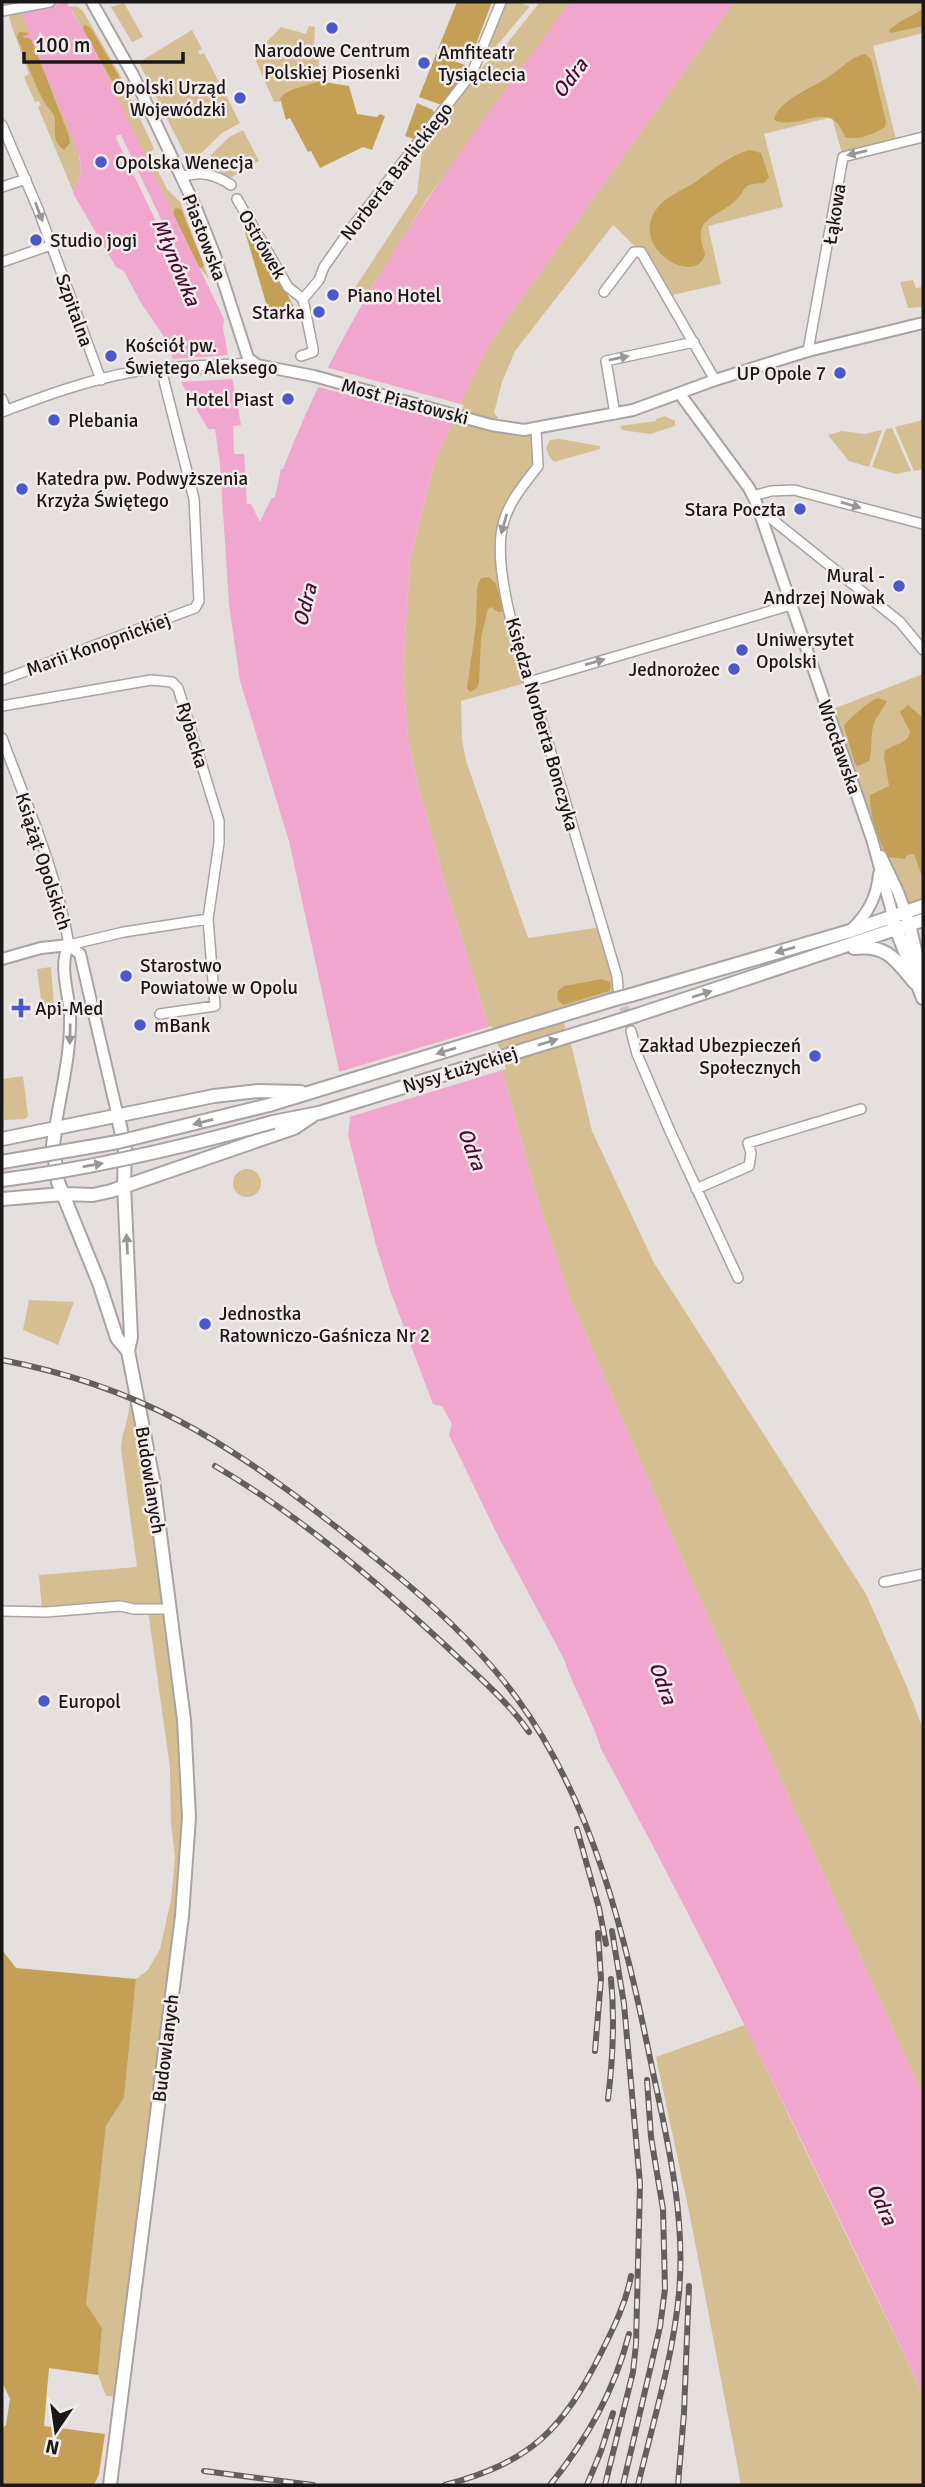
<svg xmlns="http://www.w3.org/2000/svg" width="925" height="2487" font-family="Signika,sans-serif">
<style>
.green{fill:#d4be92}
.forest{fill:#c4a057}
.water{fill:#f1a6cd;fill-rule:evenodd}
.pier{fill:#e5dfdd}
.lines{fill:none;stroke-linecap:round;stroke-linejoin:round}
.minor-tunnel{stroke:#c6c1bf;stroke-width:9;stroke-dasharray:9 4.5;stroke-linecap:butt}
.minor-casing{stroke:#a9a3a2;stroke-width:12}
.tertiary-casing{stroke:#a9a3a2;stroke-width:14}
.secondary-casing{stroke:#a9a3a2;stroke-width:16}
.minor{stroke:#fff;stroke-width:9}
.tertiary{stroke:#fff;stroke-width:10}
.secondary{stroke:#fff;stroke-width:12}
.rail-casing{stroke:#635f5e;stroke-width:6}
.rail{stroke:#f3eceb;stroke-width:3.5;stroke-dasharray:10;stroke-linecap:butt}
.secondary-bridge-casing{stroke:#a9a3a2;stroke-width:16;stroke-linecap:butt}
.secondary-bridge{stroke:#fff;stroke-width:12}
.oneway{fill:#989797}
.poi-dot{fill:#4c57cc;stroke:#f3eceb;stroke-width:2.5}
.labels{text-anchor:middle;stroke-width:5;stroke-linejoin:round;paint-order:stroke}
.poi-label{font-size:19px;fill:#191717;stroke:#f3eceb;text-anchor:start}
.street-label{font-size:19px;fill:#191717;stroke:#f3eceb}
.water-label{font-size:21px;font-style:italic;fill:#4a0833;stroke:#f3eceb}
</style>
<rect width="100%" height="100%" fill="#e5dfdd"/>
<!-- green -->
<path class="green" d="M6,2H16L23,16L79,152L81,173L73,191L38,107L41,106L39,101L35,102L24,77L29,74L12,27Z
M67,2L69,6L78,7L83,11L120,75L154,149L149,153L167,189L180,202L209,279L199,267L92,46Z
M501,2H517L530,6L484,61H479Z
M540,2H570L427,199L364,300L351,294L417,193L422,151L483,66L505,46Z
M734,2H923V33L873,46L897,144L843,157L832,117L764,134L783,207L708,226L721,284L668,296L641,252L613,225L515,351L502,382L494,413L498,417L497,426L536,429L538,466L502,524V567L529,682L461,701L462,740L466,761L528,938L602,927L624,994L561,1014L572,1048L592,1131L654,1263L866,1594L907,1687L923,1729V2096L683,1561L569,1295L537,1197L502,1070L447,890L417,781L408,740L403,670L410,560L434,464L472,378L490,343Z
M124,3L143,37L132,42L111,7Z
M309,26L315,27L314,47L319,57L318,81C304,88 291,86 281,97L282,101L274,102L256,61V53L281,27L306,34Z
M192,30L202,49L198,51L200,55L204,53L240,123L222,133L190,164L140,65L141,61Z
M243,130L259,161L230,178L222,173L208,158L229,137Z
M913,280L916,288L923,287V307L908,308L900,282Z
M665,416L675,421V426L650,434L622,430L620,426L656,421V419Z
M923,420V469L914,471L895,427Z
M892,428L911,471L896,474L872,467L886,429Z
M882,430L869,467L849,461L828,435L842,431L864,434Z
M559,439L600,446V449L554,462L549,456L546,448L550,440Z
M923,674V906L905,911L877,854L828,711Z
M51,967L54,1006L42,1007L37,969Z
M23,1076L28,1116L25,1119L4,1120L2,1079Z
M233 1183a14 14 0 1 1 28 0a14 14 0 1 1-28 0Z
M29,1300L74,1302L58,1345L23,1330Z
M129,1404L140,1409L189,1796L121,2397L106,2396L98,2375L102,2328L85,2304L106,2126L124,2098L136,1979L148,1970L160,1949L171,1900L175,1857L171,1824L170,1768L148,1610L42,1612L39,1575L137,1567L121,1449C121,1433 130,1419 129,1404Z
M745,2025L923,2394V2485H741L691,2221L656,2057Z"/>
<!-- forest -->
<path class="forest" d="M457,2H492L470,60L438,49Z
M923,9V26L891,33L889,30L898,23Z
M84,25L88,26L92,30L122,82L124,88L121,92L116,88L83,29Z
M19,32L30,33L23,38H31L69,136L70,143L64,150C49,139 58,129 54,116C52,111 47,107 45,103C33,83 26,58 17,37Z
M436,54L467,66L458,84L442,105L419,97Z
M865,54L871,59L886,122L885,127C874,134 858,141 845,137C830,96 802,132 774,120C778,99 816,87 831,75C843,67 850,57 865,54Z
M318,81L349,86L357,114L377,117L380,114L385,116L372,150L363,147L320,168L311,151L308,152L290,118L286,120L280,98C291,86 303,88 318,81Z
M417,103L433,110L434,115L414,139L405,136Z
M750,150L761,153L769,177L764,183C738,184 749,189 734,202C714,219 691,218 705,253C699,288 630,251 655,211C664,197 681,191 694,183C713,170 727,156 750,150Z
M175,208L181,209L204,265L202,268L199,267L173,214Z
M250,223L294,307L269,313L243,225Z
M489,577L496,584L503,608L502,612H498L491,607L488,609L481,638L479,683L477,688L470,692L467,688L476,625L477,587L481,578Z
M877,698L887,701C883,710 875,717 873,727C870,738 873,751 869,761L858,766L855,764L844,726C848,719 869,702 877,698Z
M908,705L921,716L923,726V879L914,854L907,855L905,859L887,857C879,840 869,815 870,795L889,786L884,757L885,751C894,743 907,745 910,732L900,712Z
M602,979L610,982L611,987L609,991L563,1005L557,999L558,991L564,986Z
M2,1950L16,1968L136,1979L124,2098L106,2126L86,2304L102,2328L98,2375L49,2368L44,2426L105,2434L99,2474L94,2485H2V2429L6,2425L10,2399L2,2382Z"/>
<!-- water -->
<path class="water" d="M67,2L68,6L73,8L72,12L92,45L224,319L223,328L241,425L233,426L234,454H244L247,504H251L260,522L271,499L275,497L281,469H283C349,296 461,149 570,2H734L490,343L472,378L434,464L410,560L403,670L408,740L417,781L447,890L502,1070L537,1197L569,1295L683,1561L923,2096V2394C820,2177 716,1960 601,1749C592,1718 574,1690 564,1659L498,1536L449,1435L452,1424L442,1406L433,1404L391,1293L376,1245L348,1135L350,1120L289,841L240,681L229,605L220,464L215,429H208L182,384L165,338L141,303L124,271L116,267L74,195L73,191L81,173L80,157L31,39L22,36L30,34L21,12ZM117,135H121L170,238L169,241L165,240L116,138Z"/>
<!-- pier -->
<path class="pier" d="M231,355L233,371L175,374L169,359Z
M325,367L464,405L456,424L315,386Z
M234,373L235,379L178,382L176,377Z
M492,1026L506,1069L346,1118L335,1073Z"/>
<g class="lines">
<!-- minor-tunnel -->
<path class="minor-tunnel" d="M620,994L631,1031"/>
<defs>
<path id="minor" d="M2,11L50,2
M2,125L38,209L101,380
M182,177C199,170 217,175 231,185
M2,187L26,179
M237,199L288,287L303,299L313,349V352L301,356
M2,262L51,245
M604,292L634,252H641L715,380
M303,299L319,280L324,267L347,234L472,73L501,2
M808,351L843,157L923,137
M2,399L6,410
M2,412C44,396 88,380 132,372C172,365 213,366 252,363
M615,414L606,361L694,342
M536,429L538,466C522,487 504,507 501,535C495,587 527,675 543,726C568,809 592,893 617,976L618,989
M753,496L771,491L794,490L923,524
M758,508L900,622L923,650
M2,680L195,608L199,601L194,499L161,369
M529,682L791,605
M2,706L151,680L172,682L178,688L219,821V843L208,919L215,1006L160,1014
M2,738C27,805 57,873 69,945L124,932L208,919
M631,1031L637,1054L669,1129L738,1278
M696,1189L749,1166L751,1153L748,1143L861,1109
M884,1582L923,1574
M2,1611L46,1612L120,1606L134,1609H168"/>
<path id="tertiary" d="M92,2L133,75L196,208L214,253L248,358L257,365L314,376L491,425L524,430L633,410L715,380L808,351L923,323
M680,394L749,488L756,502L872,839L893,916
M881,856L898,892L905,911
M851,930C868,914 877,897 879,874
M69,945L80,954L118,1117
M2,959L41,948L69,945
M55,1129C61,1091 71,1054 70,1015C69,993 58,965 69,945"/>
<path id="secondary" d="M908,920L923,984
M894,923L923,998
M854,948C887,944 896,960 915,983
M631,995L850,931L923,906
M637,1015L923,920
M269,1105L612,1000
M273,1122L319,1113L618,1021
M55,1129L53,1146L58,1182L99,1283L117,1338L128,1351
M2,1139L214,1096L258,1091L301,1092
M2,1199L63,1194L93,1195L111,1191L294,1128L312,1116
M110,2485L182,1916L189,1817L184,1720L153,1480L128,1351L131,1337L124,1185L125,1149L118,1117"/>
</defs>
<!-- minor casing -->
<use href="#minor" class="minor-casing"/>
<!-- tertiary casing -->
<use href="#tertiary" class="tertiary-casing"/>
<!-- secondary casing -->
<use href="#secondary" class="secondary-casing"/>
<!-- minor -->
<use href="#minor" class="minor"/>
<!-- tertiary -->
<use href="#tertiary" class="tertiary"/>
<!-- secondary -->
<use href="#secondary" class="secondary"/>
<defs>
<path id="rail" d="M2,1360C137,1386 224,1439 331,1523C398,1575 465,1628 516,1697C594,1803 625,1936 651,2063C667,2139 686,2215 679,2293C673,2358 653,2422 638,2485
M215,1466C299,1515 376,1581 447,1647C475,1674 507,1700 529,1732
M577,1829L599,1908L606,1944
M595,2051L601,1979L598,1933
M608,2099C613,2058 615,2020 611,1979
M204,2471L313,2485
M445,2485C531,2462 563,2430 602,2351C614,2327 626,2303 631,2276
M550,2485C587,2439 614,2392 629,2334
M587,2485L601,2451L613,2413
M605,2485L633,2372L636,2344L640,2184L624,2004L612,1931
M623,2485L660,2327L665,2289L663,2209L651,2137L647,2080
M678,2485L684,2413L689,2286"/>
</defs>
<!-- rail casing -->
<use href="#rail" class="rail-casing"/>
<!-- rail -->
<use href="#rail" class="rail"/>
<defs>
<path id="secondary-bridge" d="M612,1000L631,995
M618,1021L637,1015
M2,1162L118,1142L269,1105
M2,1180C94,1168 184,1147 273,1122"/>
</defs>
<!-- secondary-bridge casing -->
<use href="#secondary-bridge" class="secondary-bridge-casing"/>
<!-- secondary-bridge -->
<use href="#secondary-bridge" class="secondary-bridge"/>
</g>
<!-- one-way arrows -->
<defs><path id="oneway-solid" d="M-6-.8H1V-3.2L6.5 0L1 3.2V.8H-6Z" transform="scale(1.75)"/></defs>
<g class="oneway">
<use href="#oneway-solid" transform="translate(857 153) rotate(167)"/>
<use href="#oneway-solid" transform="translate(39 212) rotate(69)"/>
<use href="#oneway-solid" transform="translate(619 358) rotate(-12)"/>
<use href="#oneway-solid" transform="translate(851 505) rotate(16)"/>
<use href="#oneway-solid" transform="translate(504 524) rotate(106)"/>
<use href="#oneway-solid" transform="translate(595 662) rotate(-16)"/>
<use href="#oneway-solid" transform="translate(785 950) rotate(164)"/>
<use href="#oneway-solid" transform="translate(702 994) rotate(-18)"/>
<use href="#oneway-solid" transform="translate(70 1034) rotate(91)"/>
<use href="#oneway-solid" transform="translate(548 1042) rotate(-17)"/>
<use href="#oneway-solid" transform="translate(446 1051) rotate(163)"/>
<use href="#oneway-solid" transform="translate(203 1122) rotate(166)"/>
<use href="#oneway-solid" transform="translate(93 1165) rotate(-10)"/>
<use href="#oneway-solid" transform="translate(127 1244) rotate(-93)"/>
</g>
<!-- markers -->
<g class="poi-dot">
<circle cx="332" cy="28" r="7"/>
<circle cx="424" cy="63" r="7"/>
<circle cx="240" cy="98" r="7"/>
<circle cx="101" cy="162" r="7"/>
<circle cx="36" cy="240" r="7"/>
<circle cx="333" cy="295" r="7"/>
<circle cx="319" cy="312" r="7"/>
<circle cx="111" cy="356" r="7"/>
<circle cx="840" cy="373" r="7"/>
<circle cx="288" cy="399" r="7"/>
<circle cx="54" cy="420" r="7"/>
<circle cx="22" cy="489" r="7"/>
<circle cx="800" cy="509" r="7"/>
<circle cx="899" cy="586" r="7"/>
<circle cx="742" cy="650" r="7"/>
<circle cx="734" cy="669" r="7"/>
<circle cx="126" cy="976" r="7"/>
<path d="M17.5 997.5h7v7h7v7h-7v7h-7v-7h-7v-7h7z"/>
<circle cx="140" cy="1025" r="7"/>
<circle cx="815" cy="1056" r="7"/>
<circle cx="205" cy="1324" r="7"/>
<circle cx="44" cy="1701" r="7"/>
</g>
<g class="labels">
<!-- poi labels -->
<g class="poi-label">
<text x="332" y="57" text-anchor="middle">Narodowe Centrum<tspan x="332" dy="22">Polskiej Piosenki</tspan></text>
<text x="438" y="59">Amfiteatr<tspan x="438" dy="22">Tysiąclecia</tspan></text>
<text x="226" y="94" text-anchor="end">Opolski Urząd<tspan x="226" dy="22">Wojewódzki</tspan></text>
<text x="115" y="169">Opolska Wenecja</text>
<text x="50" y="247">Studio jogi</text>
<text x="347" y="302">Piano Hotel</text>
<text x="305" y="319" text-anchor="end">Starka</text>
<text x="125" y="352">Kościół pw.<tspan x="125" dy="22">Świętego Aleksego</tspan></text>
<text x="826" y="380" text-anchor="end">UP Opole 7</text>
<text x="274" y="406" text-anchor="end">Hotel Piast</text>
<text x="68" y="427">Plebania</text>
<text x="36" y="485">Katedra pw. Podwyższenia<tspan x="36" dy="22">Krzyża Świętego</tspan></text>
<text x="786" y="516" text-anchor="end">Stara Poczta</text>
<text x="885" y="582" text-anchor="end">Mural -<tspan x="885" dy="22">Andrzej Nowak</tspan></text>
<text x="756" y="646">Uniwersytet<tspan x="756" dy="22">Opolski</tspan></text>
<text x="720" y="676" text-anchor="end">Jednorożec</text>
<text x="140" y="972">Starostwo<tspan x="140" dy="22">Powiatowe w Opolu</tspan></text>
<text x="35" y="1015">Api-Med</text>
<text x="154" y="1032">mBank</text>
<text x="801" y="1052" text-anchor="end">Zakład Ubezpieczeń<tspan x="801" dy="22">Społecznych</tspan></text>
<text x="219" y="1320">Jednostka<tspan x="219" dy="22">Ratowniczo-Gaśnicza Nr 2</tspan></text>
<text x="58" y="1708">Europol</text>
</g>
<!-- street labels -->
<g class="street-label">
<text transform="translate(396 171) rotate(-52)" y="7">Norberta Barlickiego</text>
<text transform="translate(834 214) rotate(-81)" y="7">Łąkowa</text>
<text transform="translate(205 237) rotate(69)" y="7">Piastowska</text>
<text transform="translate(263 244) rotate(60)" y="7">Ostrówek</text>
<text transform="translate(75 310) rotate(70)" y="7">Szpitalna</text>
<text transform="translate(405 401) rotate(15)" y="7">Most Piastowski</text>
<text transform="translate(98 644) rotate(-20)" y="7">Marii Konopnickiej</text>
<text transform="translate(543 724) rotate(74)" y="7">Księdza Norberta Bonczyka</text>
<text transform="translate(193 735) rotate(73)" y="7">Rybacka</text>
<text transform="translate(840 747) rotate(71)" y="7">Wrocławska</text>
<text transform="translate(44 861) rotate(72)" y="7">Książąt Opolskich</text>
<text transform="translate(460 1069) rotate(-17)" y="7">Nysy Łużyckiej</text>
<text transform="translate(151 1480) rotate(81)" y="7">Budowlanych</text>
<text transform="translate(165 2048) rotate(-83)" y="7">Budowlanych</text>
</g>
<!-- water labels -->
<g class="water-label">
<text transform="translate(570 78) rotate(-53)" y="7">Odra</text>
<text transform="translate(176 262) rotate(67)" y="7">Młynówka</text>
<text transform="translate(305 605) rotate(-76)" y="7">Odra</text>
<text transform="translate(472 1149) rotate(69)" y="7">Odra</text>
<text transform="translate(663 1683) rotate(70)" y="7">Odra</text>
<text transform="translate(882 2204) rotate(65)" y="7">Odra</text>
</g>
</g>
<!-- border -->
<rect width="925" height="2487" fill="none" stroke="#191717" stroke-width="7"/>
<!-- north arrow -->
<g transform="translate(56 2431) rotate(193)" stroke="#f3eceb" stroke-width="5" paint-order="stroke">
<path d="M0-5L12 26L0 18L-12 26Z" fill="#191717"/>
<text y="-10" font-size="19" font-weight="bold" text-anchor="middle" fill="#191717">N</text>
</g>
<!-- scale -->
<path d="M24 52v10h159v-10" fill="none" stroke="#191717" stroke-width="3.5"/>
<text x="35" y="52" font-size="21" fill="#191717" stroke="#f3eceb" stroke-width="5" paint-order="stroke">100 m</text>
</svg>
